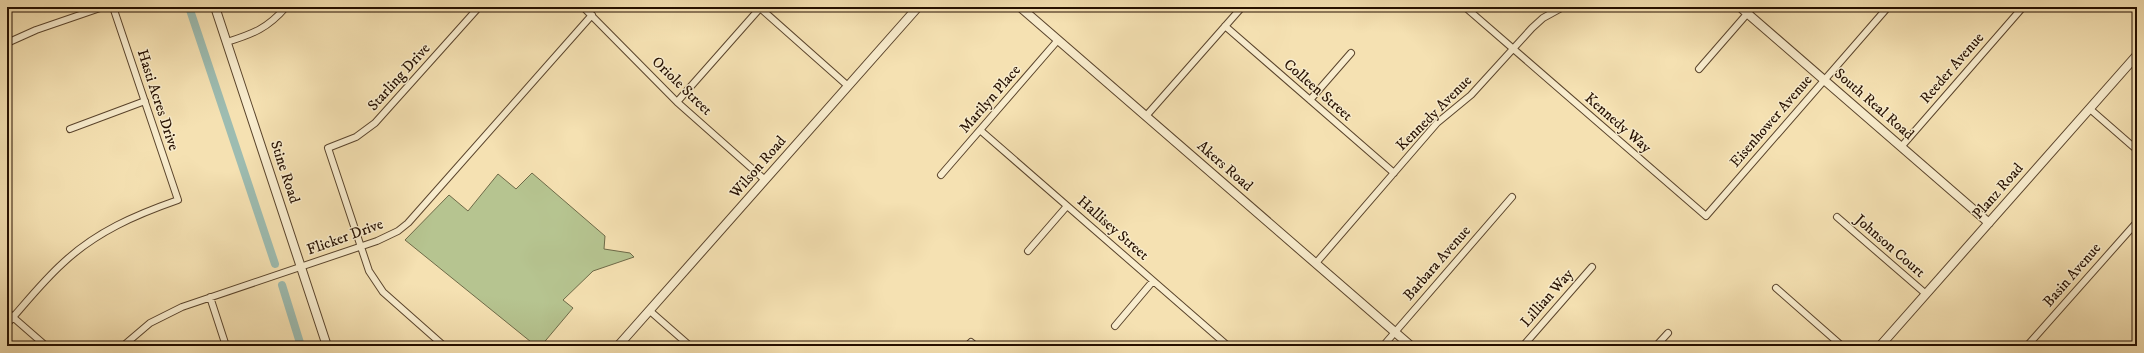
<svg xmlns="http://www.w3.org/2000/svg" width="2144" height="353" font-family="'IM FELL DW Pica',serif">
<rect width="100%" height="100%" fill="#f5e1b2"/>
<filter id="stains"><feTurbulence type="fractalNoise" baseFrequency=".005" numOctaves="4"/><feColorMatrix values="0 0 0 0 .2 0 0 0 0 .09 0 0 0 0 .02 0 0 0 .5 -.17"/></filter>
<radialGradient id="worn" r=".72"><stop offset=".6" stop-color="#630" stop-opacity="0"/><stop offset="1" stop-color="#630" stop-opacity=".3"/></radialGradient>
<!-- pitch -->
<path fill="#b6c490" stroke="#6e6a48" d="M532,173L605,236L604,249L630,253L634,257L593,271L563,300L573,308L541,346H536L405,240L449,195L468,211L498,174L516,189Z"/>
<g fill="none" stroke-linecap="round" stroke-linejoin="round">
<!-- canal -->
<path stroke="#9dbcb1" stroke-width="8" d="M189,7L275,264
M282,285L301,346"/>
<!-- minor casing -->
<g stroke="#5a442c" stroke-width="8">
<path id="minor" d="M583,7L677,102L765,180
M759,7L848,86
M1465,7L1706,216L1888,7
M1225,26L1394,173
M227,42C253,34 268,28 286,7
M7,43L36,30L103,7
M1699,69L1753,7
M1310,100L1351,53
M677,102L761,7
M2090,109L2137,150
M1146,116L1242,7
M70,129L145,101
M980,130L1228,346
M1901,147L2023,7
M941,175L1058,40
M1837,217L1926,294
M1028,251L1067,206
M1316,263L1437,123L1471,95L1532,28L1543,18L1563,7
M1776,288L1842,346
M210,297L226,346
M650,311L690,346
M7,312L46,346
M7,324C25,304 42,282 63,263C96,232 135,215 178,200L113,7
M1115,326L1153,281
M123,346L150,323L182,307L377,241L398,231L408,223L592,15
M444,346L383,292L369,271L328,148L356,137L375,123L479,7
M967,346L971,342L976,346
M1383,346L1512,197
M1523,346L1592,267
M1656,346L1668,333
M2027,346L2137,222"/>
</g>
<!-- tertiary casing -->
<g stroke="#5a442c" stroke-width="10">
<path id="tertiary" d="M215,7L327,346
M1020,7L1411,346
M1740,7L1989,223
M618,346L918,7
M1880,346L2137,55"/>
</g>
<!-- minor -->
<use href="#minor" stroke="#f8eccd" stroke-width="6"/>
<!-- tertiary -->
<use href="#tertiary" stroke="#f8eccd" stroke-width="8"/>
</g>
<g text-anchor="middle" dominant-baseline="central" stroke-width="3" stroke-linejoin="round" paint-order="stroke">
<!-- street labels -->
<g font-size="15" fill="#261000" stroke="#f8eccd">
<text transform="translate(1952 68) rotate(-49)">Reeder Avenue</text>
<text transform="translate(399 77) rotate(-48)">Starling Drive</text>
<text transform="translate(682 86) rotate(44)">Oriole Street</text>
<text transform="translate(1318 90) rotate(41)">Colleen Street</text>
<text transform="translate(990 99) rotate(-49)">Marilyn Place</text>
<text transform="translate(158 100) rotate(72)">Hasti Acres Drive</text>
<text transform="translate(1874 104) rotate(41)">South Real Road</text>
<text transform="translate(1434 113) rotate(-45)">Kennedy Avenue</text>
<text transform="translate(1771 121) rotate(-49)">Eisenhower Avenue</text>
<text transform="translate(1618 123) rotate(41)">Kennedy Way</text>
<text transform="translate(1225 166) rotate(41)">Akers Road</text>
<text transform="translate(758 167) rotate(-49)">Wilson Road</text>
<text transform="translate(285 172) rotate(72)">Stine Road</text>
<text transform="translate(1998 191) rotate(-49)">Planz Road</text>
<text transform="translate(1113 228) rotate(41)">Hallisey Street</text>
<text transform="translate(345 237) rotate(-20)">Flicker Drive</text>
<text transform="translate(1890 246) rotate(41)">Johnson Court</text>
<text transform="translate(1437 263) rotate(-49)">Barbara Avenue</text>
<text transform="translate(2072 275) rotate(-49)">Basin Avenue</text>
<text transform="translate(1547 298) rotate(-49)">Lillian Way</text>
</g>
</g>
<!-- margin -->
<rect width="2144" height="353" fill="none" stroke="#f5e1b2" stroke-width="24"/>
<rect x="8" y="8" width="2128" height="337" fill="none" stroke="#261000" stroke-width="2"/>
<rect x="12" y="12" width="2120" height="329" fill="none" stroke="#261000"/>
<rect width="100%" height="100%" filter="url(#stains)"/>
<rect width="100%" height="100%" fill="url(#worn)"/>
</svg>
